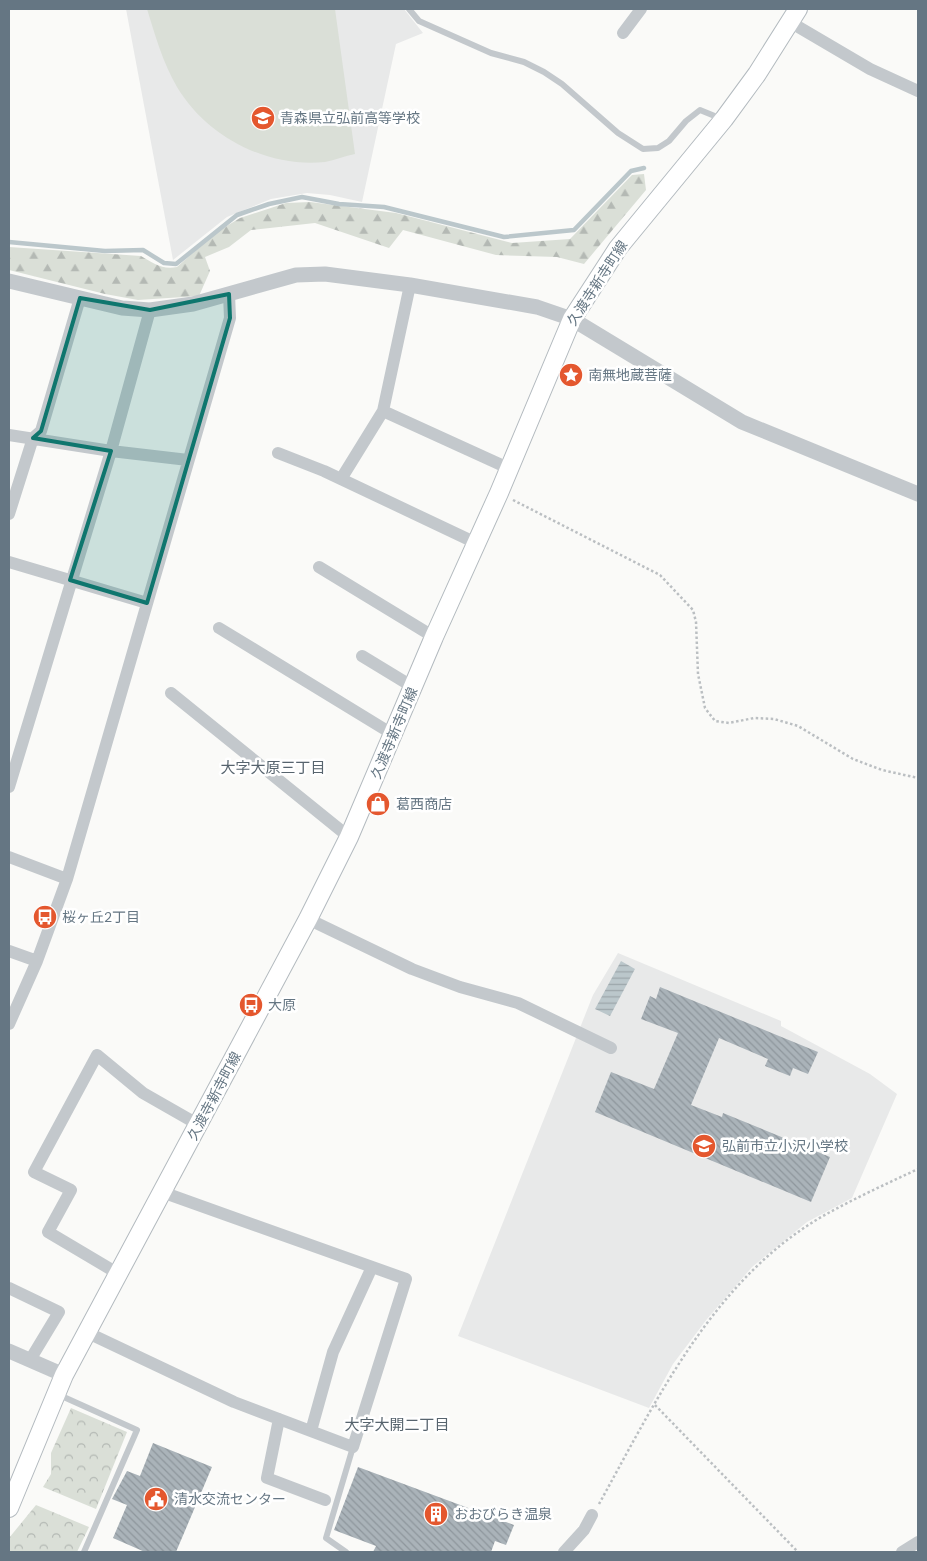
<svg xmlns="http://www.w3.org/2000/svg" width="927" height="1561" font-family="'DM Sans','Noto Sans JP',sans-serif">
<defs>
<pattern id="forest-firs" width="22" height="20" patternUnits="userSpaceOnUse" patternTransform="scale(1.25)"><rect width="22" height="20" fill="#dadfd7"/><path d="M5 1l3.5 6h-7zM16 11l3.5 6h-7z" fill="#b4b9b4"/></pattern>
<pattern id="park-crowns" width="20" height="18" patternUnits="userSpaceOnUse" patternTransform="scale(1.25)"><rect width="20" height="18" fill="#dadfd7"/><path d="M2 6a3 3 0 1 1 6 0M12 15a3 3 0 1 1 6 0" fill="none" stroke="#b4b9b4"/></pattern>
<pattern id="water-rules" width="6" height="5" patternUnits="userSpaceOnUse" patternTransform="scale(1.25)"><rect width="6" height="5" fill="#bbc7cb"/><path d="M0 2.5h6" fill="none" stroke="#9ca6aa"/></pattern>
<pattern id="building-back-hatch" width="6" height="6" patternUnits="userSpaceOnUse" patternTransform="scale(1.25)"><rect width="6" height="6" fill="#aab3b9"/><path d="M-1 5l2 2M0 0l6 6M5-1l2 2" fill="none" stroke="#8e969c"/></pattern>
</defs>
<rect width="100%" height="100%" fill="#fafaf8"/>
<!-- built -->
<path fill="#e8e9e9" d="M126,9H404L423,33L396,44L362,202L330,195L307,193L271,199L227,217L173,260Z
M618,953L781,1021V1026L870,1074L897,1094L852,1198L807,1222L752,1267L707,1319L673,1364L649,1408L458,1336L593,995Z"/>
<!-- forest -->
<path fill="url(#forest-firs)" d="M644,174L646,190L584,264L557,257L496,255L403,230L389,248L315,223L251,230L229,247L205,257L210,271L199,296L138,300L105,294L9,270V247L141,256C153,263 162,270 177,267L215,233L240,218L286,203L310,202L396,213L512,243L570,239L632,175Z"/>
<!-- park -->
<path fill="url(#park-crowns)" d="M71,1408L127,1432L96,1509L43,1487L51,1474V1453Z
M36,1505L89,1527L77,1552L9,1551V1538Z"/>
<!-- pitch -->
<path fill="#dadfd7" d="M147,9H335L355,154C345,156 335,160 325,162C267,168 207,137 177,87C163,63 155,35 147,9Z"/>
<!-- water -->
<path fill="url(#water-rules)" d="M621,961L635,969L610,1016L595,1009Z"/>
<g fill="none" stroke-linecap="round" stroke-linejoin="round">
<!-- stream -->
<path stroke="#bbc7cb" stroke-width="4.5" d="M9,242L105,251L143,250L164,263L176,264L237,215L269,204L302,197L339,204L384,207L504,237L574,230L631,171L644,168"/>
</g>
<!-- building -->
<path fill="url(#building-back-hatch)" d="M660,987L818,1052L808,1074L793,1068L790,1076L765,1066L768,1059L719,1038L691,1105L722,1117L723,1113L830,1157L811,1202L595,1112L611,1072L654,1089L678,1033L641,1019L650,996L656,999Z
M153,1443L212,1467L176,1552H145L113,1538L127,1505L112,1499L127,1471L140,1476Z
M358,1467L514,1525L506,1545L495,1541L491,1552H373L376,1546L334,1530Z"/>
<g fill="none" stroke-linecap="round" stroke-linejoin="round">
<!-- secondary casing -->
<g stroke="#b3babf" stroke-width="20">
<path id="secondary" d="M9,1508L64,1375L308,919L349,837L434,637L499,493L572,319L618,248L724,119L757,74L798,9"/>
</g>
<!-- path -->
<path stroke="#bbbfc2" stroke-width="2.5" stroke-dasharray="2.5 2.5" stroke-linecap="butt" d="M513,500L660,575L693,610L696,622L698,674L705,708L715,721L729,723L754,718L774,719L798,726L853,759L882,770L918,778
M655,1405L798,1552
M599,1504C657,1399 714,1279 823,1216C853,1199 886,1184 918,1169"/>
<!-- service -->
<path stroke="#c3c8cc" stroke-width="6" d="M409,9L419,21L491,53L524,62L544,72L562,84L618,133L643,149L658,148L669,141L686,121L700,110L722,119
M57,1394L137,1430L84,1552
M346,1552L326,1538L353,1447"/>
<!-- minor -->
<path stroke="#c3c8cc" stroke-width="12" d="M790,22L870,69L918,91
M623,33L641,9
M410,285L383,411L508,468
M9,435L111,451L188,460
M278,453L324,471L476,543
M341,479L383,411
M9,514L33,438L41,431L80,298
M9,562L147,603
M319,567L434,637
M219,628L394,735
M362,656L413,687
M171,693L349,837
M9,787L111,451L150,310
M9,857L67,879
M308,919L412,969L460,987L518,1003L611,1048
M9,951L37,961
M9,1024L37,961L67,879L230,318L229,294
M117,1273L48,1232L71,1190L34,1172L97,1055L143,1093L199,1125
M9,1288L59,1312L30,1360
M86,1332L234,1402L353,1447L406,1279L162,1192
M279,1419L267,1478L325,1500
M311,1431L333,1352L372,1267
M564,1552L584,1530L592,1515
M902,1552L918,1542"/>
<!-- tertiary -->
<path stroke="#c3c8cc" stroke-width="15" d="M9,281L122,308L150,310L193,304L296,275L325,274L410,285L537,307L572,319L742,422L918,494
M9,1351L64,1375"/>
<!-- secondary -->
<use href="#secondary" stroke="#fff" stroke-width="18"/>
</g>
<!-- marked area -->
<path fill="#0f766e" fill-opacity="0.2" stroke="#0f766e" stroke-width="4" stroke-linejoin="round" d="M229,294L230,318L147,603L70,580L111,451L33,438L41,431L80,298L150,310Z"/>
<!-- icons -->
<defs>
<g id="school-disc" transform="scale(1.25)"><circle r="9.5" fill="#e4572e" stroke="#fff"/><path d="M0-5L7-2L0 1L-7-2ZM-4 1L0 2.5L4 1V4Q0 6-4 4Z" fill="#fff"/></g>
<g id="sight-disc" transform="scale(1.25)"><circle r="9.5" fill="#e4572e" stroke="#fff"/><path d="M0-6L1.8-2.2L6-1.7L2.9 1.2L3.7 5.4L0 3.3L-3.7 5.4L-2.9 1.2L-6-1.7L-1.8-2.2Z" fill="#fff"/></g>
<g id="shop-disc" transform="scale(1.25)"><circle r="9.5" fill="#e4572e" stroke="#fff"/><path d="M-5-2.5h2.3a2.7 3.5 0 0 1 5.4 0H5L5.5 6h-11ZM-1.5-2.5h3a1.5 2.3 0 0 0-3 0Z" fill="#fff"/></g>
<g id="bus-disc" transform="scale(1.25)"><circle r="9.5" fill="#e4572e" stroke="#fff"/><path d="M-5-6H5V4H4V6H2V4H-2V6H-4V4H-5ZM-3.5-4V0h7V-4ZM-3.5 1.2v1.5H-2V1.2ZM2 1.2v1.5H3.5V1.2Z" fill="#fff"/></g>
<g id="civic-disc" transform="scale(1.25)"><circle r="9.5" fill="#e4572e" stroke="#fff"/><path d="M-.6-6.5H3V-4.5H.6V-3L4-1V1h2V6H-6V1h2V-1L-.6-3ZM-1.2 2.5V6h2.4V2.5Z" fill="#fff"/></g>
<g id="building-disc" transform="scale(1.25)"><circle r="9.5" fill="#e4572e" stroke="#fff"/><path d="M-4-6H4V6H1V3H-1V6H-4ZM-2.5-4.3h1.7v1.8h-1.7ZM.8-4.3h1.7v1.8H.8ZM-2.5-1h1.7V.8h-1.7ZM.8-1h1.7V.8H.8Z" fill="#fff"/></g>
</defs>
<g fill-rule="evenodd">
<use href="#school-disc" x="263" y="118"/>
<use href="#sight-disc" x="571" y="375"/>
<use href="#shop-disc" x="378" y="804"/>
<use href="#bus-disc" x="45" y="917"/>
<use href="#bus-disc" x="251" y="1005"/>
<use href="#school-disc" x="704" y="1146"/>
<use href="#civic-disc" x="156" y="1499"/>
<use href="#building-disc" x="436" y="1514"/>
</g>
<g text-anchor="middle" dominant-baseline="central" stroke-width="5" stroke-linejoin="round" paint-order="stroke">
<!-- poi labels -->
<g font-size="14" fill="#657683" stroke="#fff" text-anchor="start">
<text x="280" y="118">青森県立弘前高等学校</text>
<text x="588" y="375">南無地蔵菩薩</text>
<text x="396" y="804">葛西商店</text>
<text x="62" y="917">桜ヶ丘2丁目</text>
<text x="268" y="1005">大原</text>
<text x="722" y="1146">弘前市立小沢小学校</text>
<text x="174" y="1499">清水交流センター</text>
<text x="454" y="1514">おおびらき温泉</text>
</g>
<!-- street labels -->
<g font-size="14" fill="#657683" stroke="#fff">
<text transform="translate(597 283) rotate(-57)">久渡寺新寺町線</text>
<text transform="translate(394 733) rotate(-67)">久渡寺新寺町線</text>
<text transform="translate(214 1096) rotate(-62)">久渡寺新寺町線</text>
</g>
<!-- neighbourhood labels -->
<g font-size="15" fill="#57646e" stroke="#fff">
<text x="273" y="768">大字大原三丁目</text>
<text x="397" y="1425">大字大開二丁目</text>
</g>
</g>
<!-- border -->
<rect width="927" height="1561" fill="none" stroke="#657683" stroke-width="20"/>
</svg>
